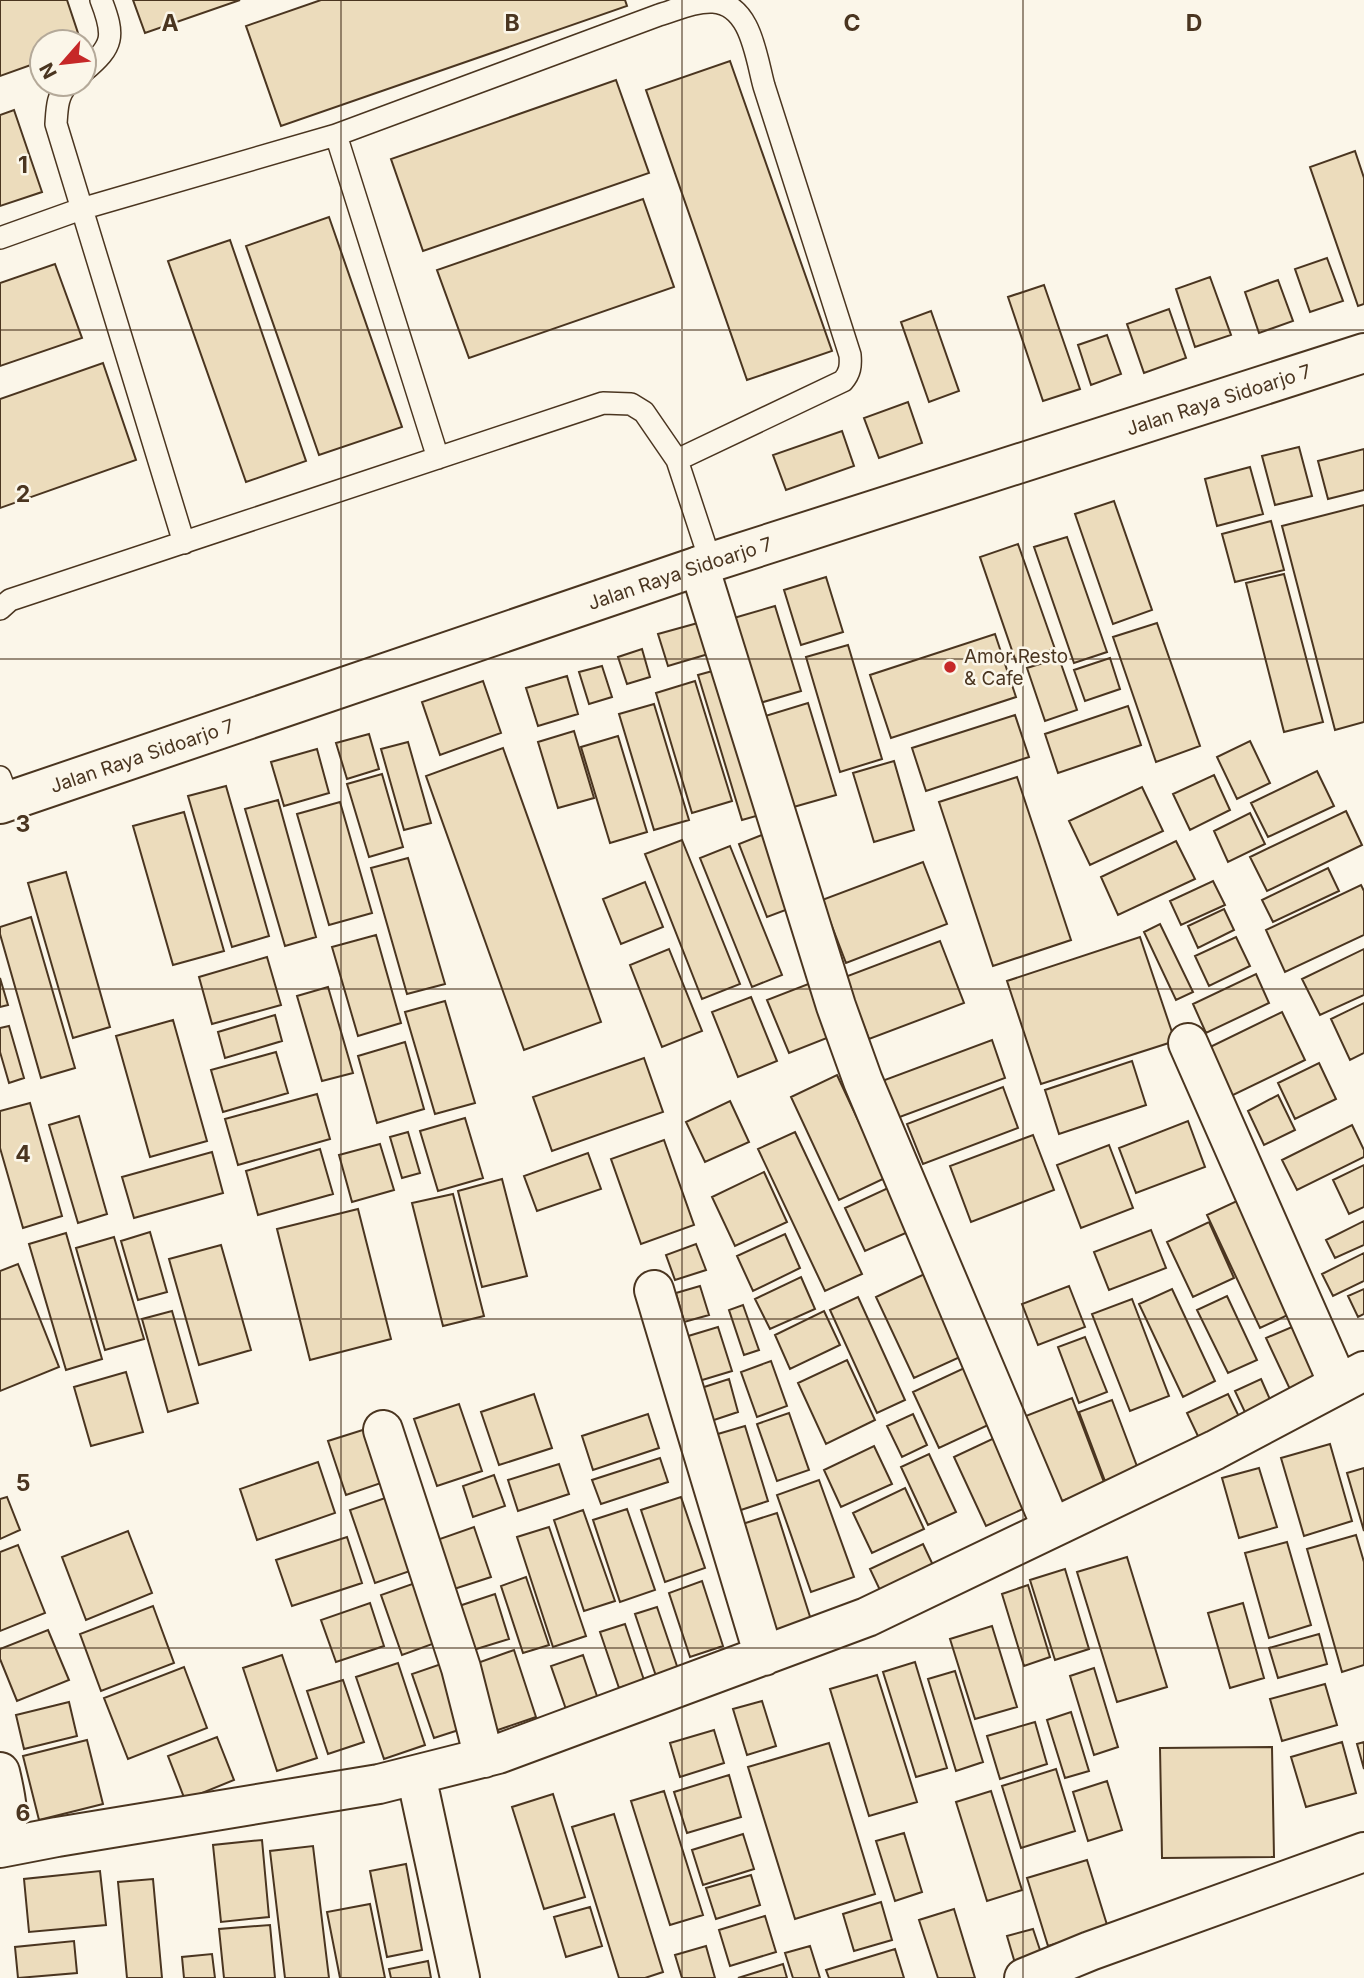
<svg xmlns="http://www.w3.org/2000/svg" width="1364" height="1978" font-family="Inter,sans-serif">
<rect width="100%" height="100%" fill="#fbf6e9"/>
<!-- building -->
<path fill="#ecdcbc" stroke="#4a3520" stroke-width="2" d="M0,0H67L81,42H42V61L0,76Z
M133,0H240L145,33Z
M321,0H625L627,6L281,126L246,26Z
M730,61L832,351L747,380L646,90Z
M616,80L649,173L423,251L391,159Z
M14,110L42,192L0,206V115Z
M1355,151L1364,178V304L1358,306L1310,167Z
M643,199L674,287L469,358L437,270Z
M329,217L402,427L319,455L246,246Z
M230,240L306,461L246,482L168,261Z
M1327,258L1343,301L1310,312L1295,269Z
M55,264L82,338L0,366V283Z
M1210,277L1231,335L1195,347L1176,289Z
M1278,280L1293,321L1259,333L1245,292Z
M1044,285L1080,389L1043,401L1008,297Z
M1169,309L1186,358L1144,373L1127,324Z
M931,311L959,391L929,402L901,322Z
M1107,335L1121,374L1091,385L1078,345Z
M103,363L136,460L0,508V399Z
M908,402L922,443L879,458L864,418Z
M842,431L854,466L786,490L773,455Z
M1299,447L1312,496L1275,505L1262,456Z
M1364,449V490L1328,499L1318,461Z
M1250,467L1263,514L1217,526L1205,479Z
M1114,501L1152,610L1113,624L1075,514Z
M1364,505V722L1335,730L1282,526Z
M1271,521L1284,570L1235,582L1222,534Z
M1067,537L1107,652L1074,663L1034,547Z
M1018,544L1055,649L1016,662L980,557Z
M1284,574L1323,722L1284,732L1246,583Z
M826,577L843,632L801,645L784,590Z
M775,606L801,691L753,705L727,620Z
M705,621L715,652L668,666L658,634Z
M1157,623L1200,746L1156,762L1113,637Z
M995,634L1016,697L891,738L870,675Z
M848,645L882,759L840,772L806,657Z
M642,649L650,677L627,684L618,657Z
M1059,658L1077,710L1045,721L1027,668Z
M1110,658L1120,689L1085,701L1074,670Z
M602,666L612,697L589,704L579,672Z
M727,667L770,812L742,820L698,675Z
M567,676L578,714L538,726L526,688Z
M483,681L501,733L440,755L422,702Z
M695,681L732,801L692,813L656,693Z
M808,703L836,795L790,808L762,717Z
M654,704L689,820L654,830L619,714Z
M1128,706L1141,745L1058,773L1045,734Z
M1015,715L1029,757L926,791L912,748Z
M574,731L594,798L558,808L538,742Z
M369,734L379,769L347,779L336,743Z
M618,736L647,832L610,843L581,747Z
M1250,741L1270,783L1237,799L1217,757Z
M408,742L431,823L404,830L381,749Z
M503,748L601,1022L524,1050L426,776Z
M317,749L329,793L284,806L271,762Z
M894,761L914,830L874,842L853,773Z
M1317,771L1334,806L1268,837L1251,803Z
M382,774L403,847L369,857L347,784Z
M1214,775L1230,810L1190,830L1173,794Z
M1017,777L1071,940L993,966L939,802Z
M226,786L269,936L232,947L188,796Z
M1142,787L1163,831L1090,865L1069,821Z
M278,800L316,937L285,946L245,809Z
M340,802L372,913L329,925L297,814Z
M1346,811L1362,845L1267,891L1250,857Z
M184,812L224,951L173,965L133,826Z
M1250,813L1265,844L1228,862L1214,831Z
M772,831L799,905L767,917L739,844Z
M682,840L740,984L702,999L645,854Z
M1176,841L1195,879L1118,915L1101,877Z
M730,846L782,975L752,987L700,858Z
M408,858L445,984L407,994L371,868Z
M923,862L947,924L846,963L822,900Z
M1328,868L1339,891L1273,922L1262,900Z
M66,872L110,1027L73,1038L28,883Z
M1213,881L1225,905L1181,925L1170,901Z
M645,882L663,927L621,944L603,899Z
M1361,885L1364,891V935L1285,972L1266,930Z
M1224,909L1234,930L1198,948L1188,926Z
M31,917L75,1068L41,1078L0,934V927Z
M1160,924L1193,992L1176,1000L1144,932Z
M376,935L401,1023L358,1036L332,947Z
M1140,937L1175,1041L1041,1084L1007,981Z
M1236,937L1250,966L1209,986L1195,956Z
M940,941L964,1003L869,1039L845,977Z
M669,949L702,1031L662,1047L630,965Z
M1364,949V995L1320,1015L1302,979Z
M267,957L281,1005L212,1024L199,977Z
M1256,974L1269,1003L1206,1033L1193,1004Z
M0,978L8,1005L0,1007Z
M816,981L837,1034L789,1053L767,1000Z
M328,987L353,1073L322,1081L297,996Z
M751,997L777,1061L738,1077L712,1012Z
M445,1001L475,1103L435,1114L405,1012Z
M1364,1003V1053L1350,1060L1331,1019Z
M1282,1012L1305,1060L1229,1097L1206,1049Z
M275,1015L282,1041L225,1058L218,1032Z
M173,1020L207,1141L150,1157L116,1036Z
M9,1026L24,1078L9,1083L0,1052V1028Z
M992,1040L1005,1078L897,1118L882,1081Z
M405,1042L424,1109L377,1123L358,1056Z
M276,1052L288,1093L223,1112L211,1070Z
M644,1058L663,1112L552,1151L533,1097Z
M1132,1061L1146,1105L1059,1134L1045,1090Z
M1319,1063L1336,1099L1295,1119L1278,1083Z
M837,1075L885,1178L839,1200L791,1097Z
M1003,1087L1018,1128L923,1164L907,1124Z
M317,1094L330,1139L238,1165L225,1119Z
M1278,1095L1295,1130L1264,1145L1248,1111Z
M730,1101L749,1142L705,1162L686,1122Z
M30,1103L62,1216L23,1228L0,1148V1111Z
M79,1116L107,1214L78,1223L49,1125Z
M465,1118L483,1178L438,1191L420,1131Z
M1188,1121L1205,1167L1136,1193L1119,1148Z
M1352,1125L1364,1150V1157L1297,1190L1282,1160Z
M408,1132L420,1173L402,1178L390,1137Z
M795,1132L862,1274L825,1291L758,1149Z
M1033,1135L1054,1190L971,1222L950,1166Z
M664,1140L694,1225L641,1244L611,1159Z
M380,1144L394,1190L352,1202L339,1155Z
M1109,1145L1133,1208L1081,1228L1057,1165Z
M320,1149L333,1194L258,1215L246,1171Z
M212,1152L223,1193L134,1218L122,1177Z
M588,1153L601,1189L537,1211L524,1176Z
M1364,1165V1207L1349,1214L1333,1180Z
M764,1172L787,1222L735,1246L712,1197Z
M502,1179L527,1276L482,1287L458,1191Z
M888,1188L908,1232L865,1251L845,1208Z
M453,1194L484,1316L443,1326L412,1203Z
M1239,1200L1292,1313L1260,1328L1207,1215Z
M358,1209L391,1339L310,1360L277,1229Z
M1364,1221V1245L1335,1258L1326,1240Z
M1209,1222L1234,1278L1193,1297L1167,1242Z
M1151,1230L1166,1268L1109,1290L1094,1252Z
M150,1232L167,1292L138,1300L121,1241Z
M66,1233L102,1359L66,1370L29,1244Z
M785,1234L800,1268L753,1291L737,1256Z
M114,1237L144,1339L105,1350L76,1248Z
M696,1244L706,1270L675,1280L666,1255Z
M221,1245L251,1350L199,1365L169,1259Z
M1364,1253V1281L1333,1296L1322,1274Z
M18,1264L59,1367L0,1391V1271Z
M933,1270L971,1352L914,1378L876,1297Z
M801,1277L815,1309L770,1329L755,1299Z
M700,1286L709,1315L684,1322L676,1293Z
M1069,1286L1085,1327L1038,1345L1022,1304Z
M1172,1289L1215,1381L1183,1397L1139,1304Z
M1364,1289V1314L1358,1317L1348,1296Z
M1227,1296L1257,1360L1228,1373L1197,1310Z
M858,1297L905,1400L877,1413L830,1310Z
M1132,1299L1169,1396L1130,1411L1092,1314Z
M743,1305L759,1350L744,1355L729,1310Z
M172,1311L198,1403L168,1412L142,1319Z
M824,1311L840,1345L790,1369L775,1335Z
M1299,1324L1328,1387L1296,1402L1266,1338Z
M718,1327L732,1371L699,1381L685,1337Z
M1085,1337L1107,1392L1079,1403L1058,1347Z
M847,1360L875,1420L826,1444L798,1383Z
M771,1361L787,1406L757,1417L741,1372Z
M975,1363L1001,1419L939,1448L913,1392Z
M126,1372L143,1432L91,1446L74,1387Z
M729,1379L738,1412L708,1422L698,1389Z
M1261,1379L1276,1413L1251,1425L1235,1391Z
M534,1394L552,1448L499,1465L481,1412Z
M1228,1394L1246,1431L1205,1451L1187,1413Z
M1072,1398L1105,1485L1051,1505L1018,1419Z
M1112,1400L1138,1469L1105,1481L1079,1412Z
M459,1404L482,1471L437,1486L414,1419Z
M789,1413L809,1470L777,1481L757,1424Z
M648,1414L659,1448L593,1470L582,1436Z
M913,1414L927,1445L902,1457L887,1426Z
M745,1426L768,1501L735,1512L711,1436Z
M369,1428L387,1481L346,1495L328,1441Z
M1005,1433L1038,1502L986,1526L954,1457Z
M1330,1444L1352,1521L1304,1536L1281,1458Z
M874,1446L892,1484L841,1507L824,1470Z
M929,1454L956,1512L928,1525L901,1467Z
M660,1458L668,1482L601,1504L592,1480Z
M318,1462L335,1513L257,1540L240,1489Z
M559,1464L569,1494L518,1511L508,1480Z
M1259,1468L1277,1527L1239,1538L1222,1478Z
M1364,1468V1531L1347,1473Z
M494,1475L505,1506L473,1517L463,1486Z
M819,1480L854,1577L811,1592L777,1495Z
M905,1488L924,1529L872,1553L853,1513Z
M391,1496L416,1569L375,1583L350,1510Z
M7,1497L20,1530L0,1539V1499Z
M681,1497L705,1568L665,1582L641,1510Z
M627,1509L655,1590L620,1602L593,1520Z
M583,1510L615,1601L584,1611L554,1520Z
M777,1513L813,1626L768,1639L733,1527Z
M474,1527L491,1577L451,1590L434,1541Z
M549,1527L586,1636L553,1647L517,1537Z
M128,1531L152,1593L86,1620L62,1557Z
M1356,1535L1364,1562V1665L1342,1672L1307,1549Z
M347,1537L362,1583L292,1606L276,1560Z
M1287,1542L1311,1625L1269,1638L1245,1553Z
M923,1544L940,1580L887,1605L870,1569Z
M18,1545L45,1613L0,1631V1552Z
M1127,1557L1167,1687L1117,1702L1077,1572Z
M1065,1569L1089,1649L1055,1660L1030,1580Z
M526,1577L549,1645L523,1653L501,1586Z
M702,1581L723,1646L690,1657L669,1593Z
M418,1582L438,1642L402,1655L381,1595Z
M1028,1585L1050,1657L1024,1666L1002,1594Z
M495,1594L509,1639L470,1651L456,1607Z
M370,1603L384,1646L336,1662L321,1620Z
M1243,1603L1264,1678L1230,1688L1208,1613Z
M153,1606L174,1663L101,1691L80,1634Z
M657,1607L678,1669L656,1676L635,1614Z
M625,1624L644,1680L619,1688L600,1632Z
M992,1626L1017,1707L975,1719L950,1639Z
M48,1630L69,1680L17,1701L0,1659V1649Z
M1319,1634L1327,1664L1278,1678L1269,1648Z
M514,1650L536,1717L492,1732L469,1666Z
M282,1655L317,1758L277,1771L243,1668Z
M583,1655L600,1705L568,1715L551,1666Z
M447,1662L468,1727L434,1738L412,1674Z
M915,1662L947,1768L916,1777L883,1672Z
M398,1663L425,1745L384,1759L356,1677Z
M184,1667L207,1728L128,1759L104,1698Z
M1094,1668L1118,1747L1094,1755L1070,1676Z
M955,1671L983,1762L956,1771L928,1679Z
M877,1675L917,1802L869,1816L830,1689Z
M343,1680L364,1742L328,1754L307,1691Z
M1325,1684L1337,1725L1282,1741L1270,1699Z
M762,1701L776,1746L747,1755L733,1709Z
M69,1702L77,1736L24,1749L16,1715Z
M1071,1712L1089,1771L1065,1778L1047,1720Z
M1035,1722L1047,1764L1000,1779L987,1736Z
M714,1730L724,1763L680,1777L670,1743Z
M217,1737L234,1780L185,1800L168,1756Z
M87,1740L103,1804L39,1820L23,1756Z
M1342,1742L1356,1793L1306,1807L1291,1757Z
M1364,1742V1769L1357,1744Z
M829,1743L875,1894L795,1919L748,1767Z
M1272,1747L1274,1857L1162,1858L1160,1748Z
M1056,1769L1075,1831L1021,1848L1002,1786Z
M729,1775L741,1817L687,1833L674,1792Z
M1107,1781L1122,1830L1088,1841L1073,1792Z
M664,1791L703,1915L670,1925L631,1801Z
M991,1791L1022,1890L987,1901L956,1802Z
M553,1794L585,1897L544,1909L512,1807Z
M614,1814L663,1972L645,1978H619L572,1827Z
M904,1833L922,1892L895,1901L876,1841Z
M743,1834L754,1869L703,1885L692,1850Z
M262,1840L269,1917L221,1922L213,1845Z
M313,1846L329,1978H285L270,1851Z
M1087,1860L1108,1928L1048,1946L1027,1878Z
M406,1864L422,1950L387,1957L370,1871Z
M100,1871L106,1925L29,1932L24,1879Z
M751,1875L760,1905L716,1919L706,1888Z
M153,1879L162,1978H127L118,1882Z
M881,1902L892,1940L854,1951L843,1914Z
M370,1904L385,1978H340L327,1912Z
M590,1907L602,1946L566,1957L554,1917Z
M954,1909L975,1978H938L919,1920Z
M765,1916L776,1952L730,1966L719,1930Z
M270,1925L275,1978H224L219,1929Z
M1033,1929L1044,1962L1017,1970L1007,1936Z
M74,1941L77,1973L18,1978L15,1947Z
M706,1946L715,1978H682L675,1955Z
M810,1946L820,1978H793L785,1953Z
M895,1949L904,1978H829L826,1970Z
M212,1954L215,1978H184L182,1957Z
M428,1961L431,1978H391L389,1969Z
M783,1964L787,1978H738Z"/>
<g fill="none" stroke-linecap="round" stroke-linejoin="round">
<!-- service casing -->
<g stroke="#4a3520" stroke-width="24">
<path id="service" d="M84,71C114,46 115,36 101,0
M68,84C57,95 57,109 56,124L184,543
M336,135L438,458
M0,238L81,209L336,135L659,15C676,10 695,1 713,2C751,4 756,57 764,86L850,355C851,366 850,373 843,381L677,460
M0,609L10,600L603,403L631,404L644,412L677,460L711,563
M0,777L9,801"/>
</g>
<!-- minor casing -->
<g stroke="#4a3520" stroke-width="42">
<path id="minor" d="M699,566L836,1006L863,1081L1052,1528
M1188,1043L1338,1383
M654,1290L764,1656
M383,1430L461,1668L484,1758
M0,1772C6,1797 11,1820 3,1846
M416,1775L460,1978
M0,1848L57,1837L379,1784L498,1754L867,1617L1215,1450L1364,1371
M1024,1978L1090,1951L1364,1852"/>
</g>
<!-- secondary casing -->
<g stroke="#4a3520" stroke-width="42">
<g id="secondary">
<path id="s1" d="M0,804L699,566L1364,353"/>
</g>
</g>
<!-- service -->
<use href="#service" stroke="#fbf6e9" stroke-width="21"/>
<!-- minor -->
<use href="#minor" stroke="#fbf6e9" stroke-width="38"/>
<!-- secondary -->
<use href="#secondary" stroke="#fbf6e9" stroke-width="38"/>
</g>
<!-- grid -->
<path fill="none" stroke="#4a3520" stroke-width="2" stroke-opacity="0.55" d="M341,0V1978M682,0V1978M1023,0V1978M0,330H1364M0,659H1364M0,989H1364M0,1319H1364M0,1648H1364"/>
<!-- markers -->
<circle fill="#c62828" stroke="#fbf6e9" stroke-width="2.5" cx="950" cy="667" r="7"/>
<g text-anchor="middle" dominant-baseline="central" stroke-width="5" stroke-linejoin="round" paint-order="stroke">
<!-- street labels -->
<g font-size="19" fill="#4a3520" stroke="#fbf6e9">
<text stroke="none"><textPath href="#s1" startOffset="1284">Jalan Raya Sidoarjo 7</textPath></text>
<text stroke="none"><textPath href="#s1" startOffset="718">Jalan Raya Sidoarjo 7</textPath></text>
<text stroke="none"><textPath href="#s1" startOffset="150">Jalan Raya Sidoarjo 7</textPath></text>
</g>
<!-- poi labels -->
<g font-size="19" fill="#4a3520" stroke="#fbf6e9" text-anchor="start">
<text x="964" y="656">Amor Resto<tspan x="964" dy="22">&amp; Cafe</tspan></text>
</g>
</g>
<g font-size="23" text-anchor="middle" font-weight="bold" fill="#4a3520" stroke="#fbf6e9" stroke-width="5" stroke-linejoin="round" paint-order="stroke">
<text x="170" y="31">A</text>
<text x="512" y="31">B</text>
<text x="852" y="31">C</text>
<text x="1194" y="31">D</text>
<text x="23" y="173">1</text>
<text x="23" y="502">2</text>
<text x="23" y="832">3</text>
<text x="23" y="1162">4</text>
<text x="23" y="1491">5</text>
<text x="23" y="1821">6</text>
</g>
<!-- north arrow -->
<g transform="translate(63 63) rotate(242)"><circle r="33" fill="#fbf6e9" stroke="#b4a999" stroke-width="2"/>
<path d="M0-5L12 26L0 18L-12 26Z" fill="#c62828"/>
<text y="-10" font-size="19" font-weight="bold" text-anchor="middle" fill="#4a3520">N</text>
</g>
</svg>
